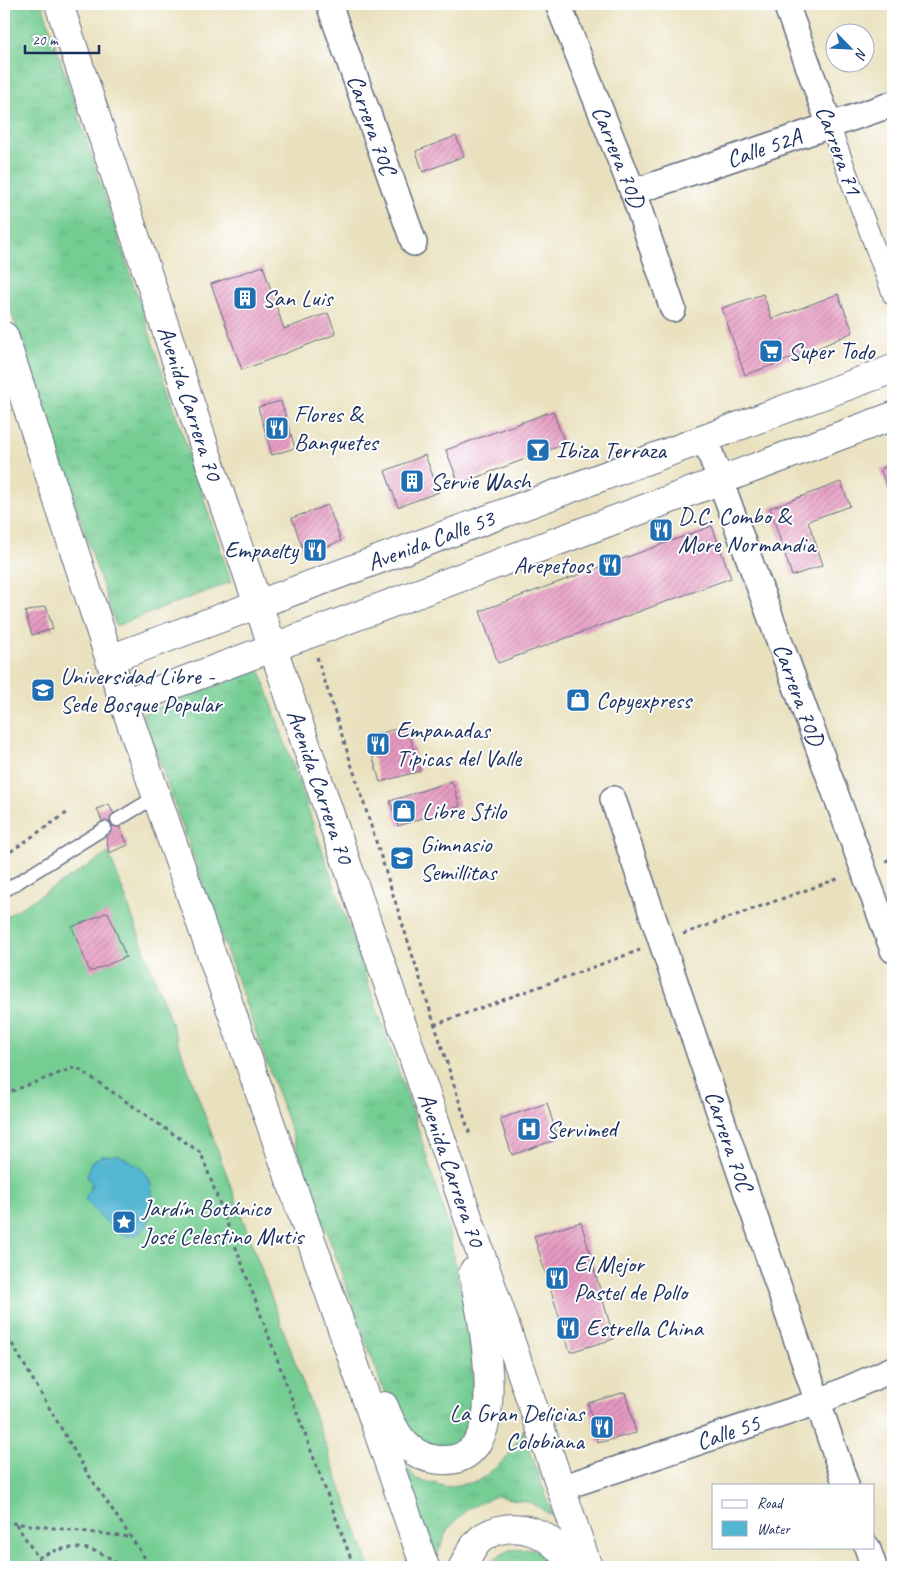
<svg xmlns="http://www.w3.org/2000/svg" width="897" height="1571" font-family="Caveat,sans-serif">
<defs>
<pattern id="grass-tufts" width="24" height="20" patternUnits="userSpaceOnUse" patternTransform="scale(1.25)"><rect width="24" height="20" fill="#74cd93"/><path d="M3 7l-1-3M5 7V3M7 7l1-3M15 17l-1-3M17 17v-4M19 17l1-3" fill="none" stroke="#64b081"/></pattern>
<pattern id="building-hatch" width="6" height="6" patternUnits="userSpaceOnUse" patternTransform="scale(1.25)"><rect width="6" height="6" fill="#e79ac1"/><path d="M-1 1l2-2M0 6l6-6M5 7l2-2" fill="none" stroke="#ba7ea0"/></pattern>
</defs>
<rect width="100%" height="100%" fill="#fff"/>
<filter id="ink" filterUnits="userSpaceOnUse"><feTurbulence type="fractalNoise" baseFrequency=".02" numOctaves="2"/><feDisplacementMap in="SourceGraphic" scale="10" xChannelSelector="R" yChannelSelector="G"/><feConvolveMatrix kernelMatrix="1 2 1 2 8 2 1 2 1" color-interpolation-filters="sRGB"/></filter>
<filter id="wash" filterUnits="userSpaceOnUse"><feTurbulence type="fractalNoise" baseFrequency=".0096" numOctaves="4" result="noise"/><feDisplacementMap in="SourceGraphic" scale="20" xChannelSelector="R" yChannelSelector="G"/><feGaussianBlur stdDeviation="1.12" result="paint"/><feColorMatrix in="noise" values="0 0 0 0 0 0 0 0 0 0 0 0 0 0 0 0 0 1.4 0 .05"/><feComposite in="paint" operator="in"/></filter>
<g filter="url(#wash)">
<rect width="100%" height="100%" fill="#e9e1be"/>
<!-- grass -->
<path fill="url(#grass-tufts)" stroke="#487e78" d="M4,4H42L231,582L116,626L4,290Z
M260,670L414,1116L446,1219L470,1335L474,1414L466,1438L444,1449L412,1440L383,1389L142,713Z
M523,1430L553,1516L529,1502L496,1496L467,1509L447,1530L436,1558L391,1448L416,1479L448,1487L479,1481L507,1458Z
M534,1549L555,1561L557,1567H482L509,1550Z"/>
<!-- garden -->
<path fill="#74cd93" stroke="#487e78" d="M109,853L370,1567H4V918Z"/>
<!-- water -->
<path fill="#53b6d2" stroke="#377298" d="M118,1155C128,1160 141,1166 147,1175C157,1191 155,1236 129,1236C117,1236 93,1209 85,1199L92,1184L87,1175L91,1162L102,1156Z"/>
<g id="blocks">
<!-- building -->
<path fill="url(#building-hatch)" d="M456,136L464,156L423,172L416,151Z
M263,266L284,329L328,313L336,334L242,370L211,284Z
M763,294L772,319L838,294L853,332L814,350L745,375L722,308Z
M281,401L295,448L272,455L258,407Z
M553,411L565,444L459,484L446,450Z
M425,455L439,492L398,507L385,471Z
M893,464V502L880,469Z
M841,482L850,506L808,521L823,565L792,576L770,508Z
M328,505L341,541L305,555L292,518Z
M712,526L731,578L498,663L480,611Z
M46,606L53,629L32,635L25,612Z
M407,726L420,771L380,782L367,737Z
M452,781L460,806L398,826L390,801Z
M109,804L128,845L109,853L105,828L97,809Z
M108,912L126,957L90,972L72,927Z
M547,1103L558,1139L512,1155L500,1119Z
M581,1222L614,1339L570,1352L534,1236Z
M625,1392L636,1433L598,1443L588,1403Z"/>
</g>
</g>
<g filter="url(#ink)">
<use href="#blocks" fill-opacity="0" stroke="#636d80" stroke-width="1"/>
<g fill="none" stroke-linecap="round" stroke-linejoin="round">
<!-- service casing -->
<g stroke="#636d80" stroke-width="15">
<path id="service" d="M117,820L157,796
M4,891L105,828"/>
</g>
<!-- pedestrian casing -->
<g stroke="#636d80" stroke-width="21">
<path id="pedestrian" d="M830,126L893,296"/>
</g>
<!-- minor casing -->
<g stroke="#636d80" stroke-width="28">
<g id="minor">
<path id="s1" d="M329,4L414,243"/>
<path id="s2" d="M558,4L633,192L673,309"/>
<path d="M786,4L830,126"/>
<path id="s3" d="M633,192L893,104"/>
<path id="s4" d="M705,439L893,950"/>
<path id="s5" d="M613,799L846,1485"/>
<path id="s6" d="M561,1488L818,1402L893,1369"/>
<path d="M867,1547L874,1567"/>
</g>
</g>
<!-- secondary casing -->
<g stroke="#636d80" stroke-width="30">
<g id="secondary">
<path id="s7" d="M59,4L216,482L588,1567"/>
<path d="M4,336L124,703L425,1567"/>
<path id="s8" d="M110,659L893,369"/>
<path d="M124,703L893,416"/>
<path d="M384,1406C393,1429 405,1454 433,1459C520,1475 481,1317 473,1272"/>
<path d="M463,1567C468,1557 474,1542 485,1536C518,1517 556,1535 571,1567"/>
</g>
</g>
<!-- path -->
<path stroke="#636d80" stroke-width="3" stroke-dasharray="4 4" stroke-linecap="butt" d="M317,657L470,1135
M4,856L68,812
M886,861L893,858
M683,934L840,878
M434,1025L640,950
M4,1094L76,1067L201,1153L354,1567
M4,1330L86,1471L151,1567
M4,1522L130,1537
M16,1524L44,1567
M25,1567C54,1543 93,1540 121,1567
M138,1567L147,1561"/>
<!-- service -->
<use href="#service" stroke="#fff" stroke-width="12"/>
<!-- pedestrian -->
<use href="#pedestrian" stroke="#fff" stroke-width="19"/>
<!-- minor -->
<use href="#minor" stroke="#fff" stroke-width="25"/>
<!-- secondary -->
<use href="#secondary" stroke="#fff" stroke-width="28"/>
</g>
</g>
<!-- icons -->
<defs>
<g id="building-square" transform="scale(1.25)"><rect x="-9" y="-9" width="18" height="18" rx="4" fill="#1f6fb2" stroke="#fff"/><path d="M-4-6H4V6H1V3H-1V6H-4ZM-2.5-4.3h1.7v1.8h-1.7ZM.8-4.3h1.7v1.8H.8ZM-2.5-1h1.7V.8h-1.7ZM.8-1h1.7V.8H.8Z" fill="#fff"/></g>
<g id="supermarket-square" transform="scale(1.25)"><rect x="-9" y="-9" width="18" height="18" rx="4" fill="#1f6fb2" stroke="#fff"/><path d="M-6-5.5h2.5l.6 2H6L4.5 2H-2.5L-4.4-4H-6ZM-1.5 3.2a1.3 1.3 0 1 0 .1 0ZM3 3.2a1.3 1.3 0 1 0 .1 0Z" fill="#fff"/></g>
<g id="restaurant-square" transform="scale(1.25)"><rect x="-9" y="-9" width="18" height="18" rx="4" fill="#1f6fb2" stroke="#fff"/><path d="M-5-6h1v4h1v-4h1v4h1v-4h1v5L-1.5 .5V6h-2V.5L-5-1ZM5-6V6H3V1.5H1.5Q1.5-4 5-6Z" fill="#fff"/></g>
<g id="bar-square" transform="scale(1.25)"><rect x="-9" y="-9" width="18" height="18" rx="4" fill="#1f6fb2" stroke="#fff"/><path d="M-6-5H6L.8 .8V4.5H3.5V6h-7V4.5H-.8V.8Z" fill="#fff"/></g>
<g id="university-square" transform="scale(1.25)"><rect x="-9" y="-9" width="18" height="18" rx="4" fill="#1f6fb2" stroke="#fff"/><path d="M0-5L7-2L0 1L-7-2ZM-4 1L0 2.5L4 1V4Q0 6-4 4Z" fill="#fff"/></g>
<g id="shop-square" transform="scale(1.25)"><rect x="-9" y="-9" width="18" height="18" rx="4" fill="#1f6fb2" stroke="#fff"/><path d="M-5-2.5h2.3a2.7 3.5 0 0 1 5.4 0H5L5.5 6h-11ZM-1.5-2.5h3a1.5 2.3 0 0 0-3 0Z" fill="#fff"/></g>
<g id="school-square" transform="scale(1.25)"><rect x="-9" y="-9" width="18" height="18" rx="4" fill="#1f6fb2" stroke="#fff"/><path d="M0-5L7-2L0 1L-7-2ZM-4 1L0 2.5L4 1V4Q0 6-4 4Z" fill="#fff"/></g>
<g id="hospital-square" transform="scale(1.25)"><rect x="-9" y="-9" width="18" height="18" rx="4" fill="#1f6fb2" stroke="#fff"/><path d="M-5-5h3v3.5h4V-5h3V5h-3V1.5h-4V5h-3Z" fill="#fff"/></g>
<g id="sight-square" transform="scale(1.25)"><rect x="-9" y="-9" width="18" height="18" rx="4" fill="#1f6fb2" stroke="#fff"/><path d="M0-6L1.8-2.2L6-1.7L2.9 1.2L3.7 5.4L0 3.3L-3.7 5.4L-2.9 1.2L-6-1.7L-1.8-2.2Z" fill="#fff"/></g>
</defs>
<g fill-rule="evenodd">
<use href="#building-square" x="245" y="298"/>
<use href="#supermarket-square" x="771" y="351"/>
<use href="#restaurant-square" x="277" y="428"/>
<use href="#bar-square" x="538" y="450"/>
<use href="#building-square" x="412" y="481"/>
<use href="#restaurant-square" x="661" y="530"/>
<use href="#restaurant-square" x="315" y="550"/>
<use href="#restaurant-square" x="610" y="565"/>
<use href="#university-square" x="43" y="690"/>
<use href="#shop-square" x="578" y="700"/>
<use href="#restaurant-square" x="378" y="744"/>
<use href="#shop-square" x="404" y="811"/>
<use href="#school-square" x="402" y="858"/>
<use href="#hospital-square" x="529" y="1129"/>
<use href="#sight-square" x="124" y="1222"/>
<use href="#restaurant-square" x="557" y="1278"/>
<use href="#restaurant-square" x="568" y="1328"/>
<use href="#restaurant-square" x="602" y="1427"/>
</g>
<g text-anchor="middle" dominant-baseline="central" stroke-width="4" stroke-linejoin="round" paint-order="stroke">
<!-- street labels -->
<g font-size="24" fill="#1b2f5e" stroke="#fff">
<text stroke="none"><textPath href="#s1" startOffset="128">Carrera 70C</textPath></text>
<text stroke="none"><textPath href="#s3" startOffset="138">Calle 52A</textPath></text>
<text transform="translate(839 150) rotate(70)">Carrera 71</text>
<text stroke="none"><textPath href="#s2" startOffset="164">Carrera 70D</textPath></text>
<text stroke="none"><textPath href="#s7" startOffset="420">Avenida Carrera 70</textPath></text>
<text stroke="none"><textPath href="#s8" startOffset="342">Avenida Calle 53</textPath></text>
<text stroke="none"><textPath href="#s4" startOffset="272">Carrera 70D</textPath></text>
<text stroke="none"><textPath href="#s7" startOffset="825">Avenida Carrera 70</textPath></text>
<text stroke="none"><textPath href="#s5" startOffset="361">Carrera 70C</textPath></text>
<text stroke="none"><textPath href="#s7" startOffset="1230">Avenida Carrera 70</textPath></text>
<text stroke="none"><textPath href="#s6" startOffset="176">Calle 55</textPath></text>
</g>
<!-- poi labels -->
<g font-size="24" fill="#1b2f5e" stroke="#fff" text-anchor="start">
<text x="262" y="298">San Luis</text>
<text x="788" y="351">Super Todo</text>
<text x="294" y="414">Flores &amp;<tspan x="294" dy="28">Banquetes</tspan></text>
<text x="556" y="450">Ibiza Terraza</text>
<text x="430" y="481">Servie Wash</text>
<text x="678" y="516">D.C. Combo &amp;<tspan x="678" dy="28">More Normandia</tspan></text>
<text x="298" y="550" text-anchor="end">Empaelty</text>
<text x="592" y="565" text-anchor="end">Arepetoos</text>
<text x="60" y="676">Universidad Libre -<tspan x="60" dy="28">Sede Bosque Popular</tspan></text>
<text x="596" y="700">Copyexpress</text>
<text x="396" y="730">Empanadas<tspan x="396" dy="28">Típicas del Valle</tspan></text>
<text x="422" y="811">Libre Stilo</text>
<text x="420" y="844">Gimnasio<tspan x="420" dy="28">Semillitas</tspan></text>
<text x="546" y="1129">Servimed</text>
<text x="142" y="1208">Jardín Botánico<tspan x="142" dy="28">José Celestino Mutis</tspan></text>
<text x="574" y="1264">El Mejor<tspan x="574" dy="28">Pastel de Pollo</tspan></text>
<text x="586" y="1328">Estrella China</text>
<text x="584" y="1413" text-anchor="end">La Gran Delicias<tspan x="584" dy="28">Colobiana</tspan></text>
</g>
</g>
<!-- margin -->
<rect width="897" height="1571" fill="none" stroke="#fff" stroke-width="20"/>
<!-- legend -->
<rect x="712" y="1484" width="162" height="65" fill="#ffffff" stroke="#a4acbf"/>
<rect x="722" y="1500" width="25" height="8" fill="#ffffff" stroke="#a4acbf"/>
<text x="757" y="1508" font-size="15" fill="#1b2f5e">Road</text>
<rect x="722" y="1521" width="25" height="15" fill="#53b6d2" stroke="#a4acbf"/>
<text x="757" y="1534" font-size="15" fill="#1b2f5e">Water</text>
<!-- north arrow -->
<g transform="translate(850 48) rotate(114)"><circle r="24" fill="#ffffff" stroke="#a4acbf"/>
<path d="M0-4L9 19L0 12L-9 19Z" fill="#1f6fb2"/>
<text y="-8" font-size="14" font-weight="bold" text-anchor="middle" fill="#1b2f5e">N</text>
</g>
<!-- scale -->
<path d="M25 45v8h74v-8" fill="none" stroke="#1b2f5e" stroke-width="2.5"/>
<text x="32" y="45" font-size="15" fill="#1b2f5e" stroke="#ffffff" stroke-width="4" paint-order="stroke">20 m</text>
</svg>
